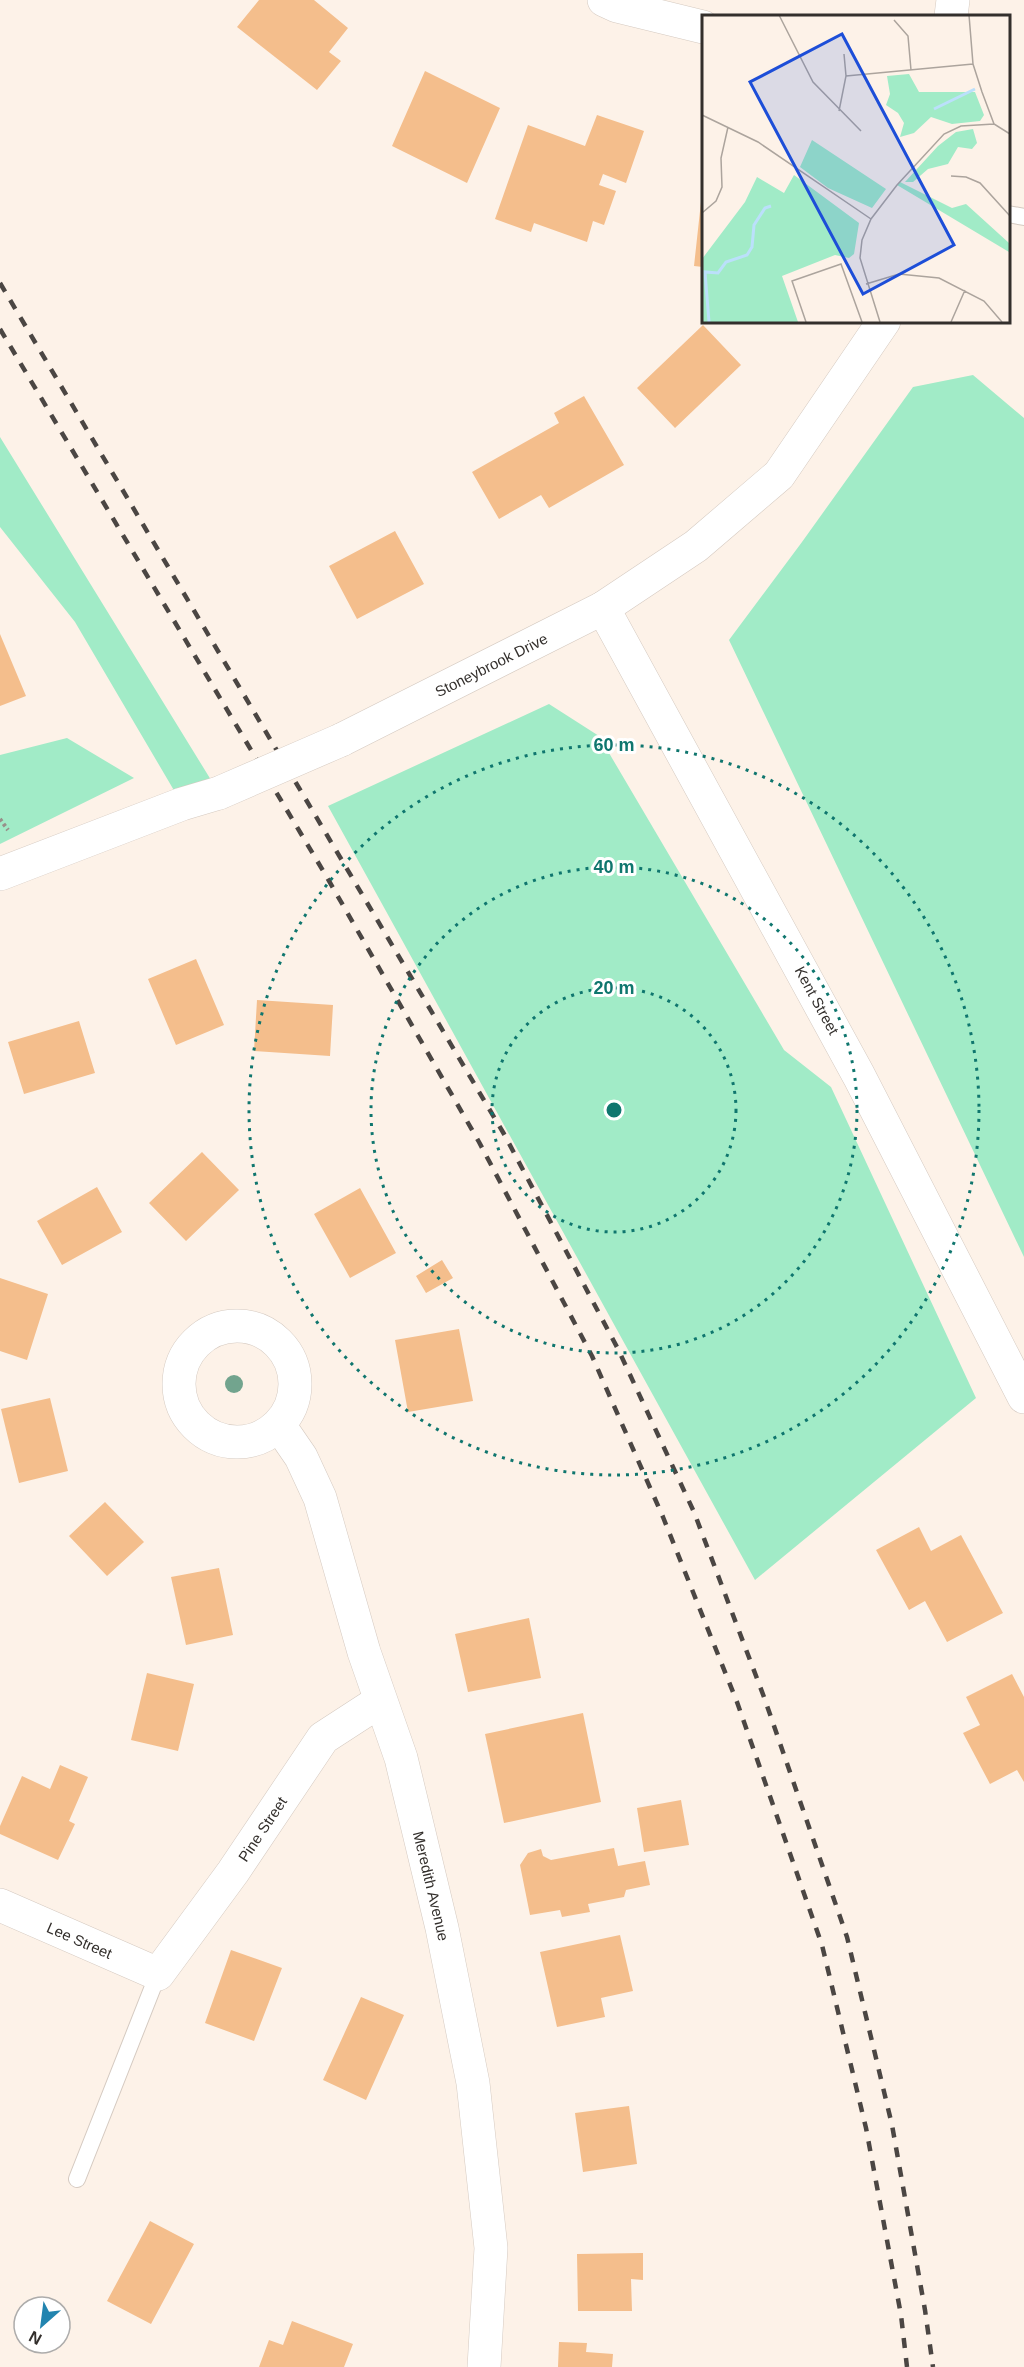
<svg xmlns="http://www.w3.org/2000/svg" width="1024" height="2367" font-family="Helvetica,sans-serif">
<rect width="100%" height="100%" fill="#fdf2e8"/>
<!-- green -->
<path fill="#a1ebc7" d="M973,375L1024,418V1257L729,640L802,542L913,387Z
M0,437L219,793L182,804L75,622L0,527Z
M549,704L599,736L784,1050L831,1087L976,1398L755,1580L328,806Z
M67,738L134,778L0,844V755Z"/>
<!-- building -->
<path fill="#f4be8c" d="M259,0H314L348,28L329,52L341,61L317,90L237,27Z
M425,71L500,108L467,183L392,146Z
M597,115L644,131L626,183L603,174L599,185L616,191L604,225L593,221L587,242L534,223L531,232L495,219L528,125L585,146Z
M701,202H703V267L694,266Z
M703,325L741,365L675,428L637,388Z
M584,396L624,465L549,508L541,495L499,519L472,472L559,423L554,413Z
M395,531L424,584L357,619L329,566Z
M0,634L26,696L0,706Z
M196,959L224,1025L176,1045L148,979Z
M257,1000L333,1005L330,1056L254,1051Z
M79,1021L95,1073L24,1094L8,1042Z
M202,1152L239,1190L186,1241L149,1203Z
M97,1187L122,1232L62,1265L37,1221Z
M360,1188L396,1253L350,1278L314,1214Z
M442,1260L453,1278L426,1293L416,1276Z
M0,1278L48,1294L27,1360L0,1351Z
M459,1329L473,1401L408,1412L395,1340Z
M50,1398L68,1471L19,1483L1,1409Z
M105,1502L144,1542L107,1576L69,1536Z
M919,1527L931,1551L961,1535L1003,1613L947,1642L925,1601L909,1610L876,1550Z
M219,1568L233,1635L186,1645L171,1577Z
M529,1618L541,1678L468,1692L455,1634Z
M147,1673L194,1684L178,1751L131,1740Z
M1012,1674L1024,1697V1782L1017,1770L990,1784L963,1733L980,1725L966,1697Z
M583,1713L601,1802L504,1823L485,1734Z
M60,1765L88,1777L69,1821L75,1824L58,1860L0,1834V1826L22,1776L50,1789Z
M681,1800L689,1845L644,1852L637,1808Z
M614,1848L618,1866L645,1861L650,1885L626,1890L624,1897L588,1904L590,1912L562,1917L560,1910L530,1915L520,1865L528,1853L541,1849L543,1856L551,1860Z
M620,1935L633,1991L601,1998L605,2017L557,2027L540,1952Z
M231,1950L282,1968L254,2041L205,2023Z
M361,1997L404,2015L366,2100L323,2080Z
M629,2106L637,2164L583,2172L575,2113Z
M150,2221L194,2244L151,2324L107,2301Z
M643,2253V2280L631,2279L632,2311H578L577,2254Z
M292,2321L353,2344L344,2367H259L269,2340L283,2345Z
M559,2342L587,2343L586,2352L613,2354L612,2367H558Z"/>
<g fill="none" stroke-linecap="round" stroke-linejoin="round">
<!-- service casing -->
<g stroke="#d5cac1" stroke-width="18">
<path id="service" d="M1008,214L1024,217
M77,2179L158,1974"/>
</g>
<!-- minor casing -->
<g stroke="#d5cac1" stroke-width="34">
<g id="minor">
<path d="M604,0L617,6L703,27"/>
<path id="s1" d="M603,608L859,1076L1024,1397"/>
<circle cx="237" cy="1384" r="58"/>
<path id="s2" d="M279,1425L301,1457L320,1498L364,1652L401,1758L442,1928L473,2083L491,2248L484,2367"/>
<path id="s3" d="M0,1905L158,1974L233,1872L323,1738L380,1701"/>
</g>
</g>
<!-- tertiary casing -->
<g stroke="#d5cac1" stroke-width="34">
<g id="tertiary">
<path d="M951,16L953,0"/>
<path id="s4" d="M341,740L603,608L696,546L779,475L884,321"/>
<path d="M0,874L182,804L219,793"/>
</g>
</g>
<!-- path -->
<path stroke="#98908a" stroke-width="4" stroke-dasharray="3 3" stroke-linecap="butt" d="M0,819L8,830"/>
<!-- service -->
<use href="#service" stroke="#fff" stroke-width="16"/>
<!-- minor -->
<use href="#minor" stroke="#fff" stroke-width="33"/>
<!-- tertiary -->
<use href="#tertiary" stroke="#fff" stroke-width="33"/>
<!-- rail -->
<path stroke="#4b4643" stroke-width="4.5" stroke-dasharray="10 10" stroke-linecap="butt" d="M0,283L504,1134L618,1349L694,1512L764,1697L847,1937L892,2125L925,2310L933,2367
M0,329L325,874L479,1142L592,1356L663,1517L737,1702L822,1945L866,2128L901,2315L907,2367"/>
<!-- tertiary-bridge casing -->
<g stroke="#d5cac1" stroke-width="34" stroke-linecap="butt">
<path id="tertiary-bridge" d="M219,793L341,740"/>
</g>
<!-- tertiary-bridge -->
<use href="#tertiary-bridge" stroke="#fff" stroke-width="33"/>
</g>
<!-- trees -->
<circle fill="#72a48e" cx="234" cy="1384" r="9"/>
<!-- distance rings -->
<g fill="none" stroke="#0f766e" stroke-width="3" stroke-dasharray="3 6">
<circle cx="614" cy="1110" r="122"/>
<circle cx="614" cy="1110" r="243"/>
<circle cx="614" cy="1110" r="365"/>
</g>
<g text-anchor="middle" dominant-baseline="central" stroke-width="6" stroke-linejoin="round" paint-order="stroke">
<!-- street labels -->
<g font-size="15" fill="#332f2c" stroke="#fff">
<text stroke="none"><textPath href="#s4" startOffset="168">Stoneybrook Drive</textPath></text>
<text stroke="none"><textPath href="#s1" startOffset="447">Kent Street</textPath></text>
<text stroke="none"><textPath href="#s3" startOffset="351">Pine Street</textPath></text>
<text stroke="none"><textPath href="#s2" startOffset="488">Meredith Avenue</textPath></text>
<text stroke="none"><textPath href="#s3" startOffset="87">Lee Street</textPath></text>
</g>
</g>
<!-- overview -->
<g transform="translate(702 15)">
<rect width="308" height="308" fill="#fdf2e8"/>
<path d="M207,59L217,77H273L282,100L278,106L250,109L229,102L212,118L198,122L202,108L196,98L184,90L188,79L185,61ZM271,114L275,128L270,134L256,132L246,149L226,154L211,167H203L236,131L254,117ZM110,125L184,174L170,193L126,173L98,152ZM92,160L157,208L152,239L147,243L133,240L80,261L96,307H0V244L43,187L55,162L82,178ZM198,167L250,193L264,189L307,228V237L195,170Z" fill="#a1ebc7"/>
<path fill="none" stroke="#bbe0fb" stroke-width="3" d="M232,94L273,74M7,307L3,257L16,258L24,247L45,240L50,232L52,210L63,193L69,191"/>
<path fill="none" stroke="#aca49d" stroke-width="1.5" d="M77,0L111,67L159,116M267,0L271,49L280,77L292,109L308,119M192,5L206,21L209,55M144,61L271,49M137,96L144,61L142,39M0,100L56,127L169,204M249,161L264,162L278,168L308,201M0,198L14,186L20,172L19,143L26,112M164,269L197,259L237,263L282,286L300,307M104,307L90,266L139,249L160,307M178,307L158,243L160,225L169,204L195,170L242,119L259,111L292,109M249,307L263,275"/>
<path fill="#1d4ed8" fill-opacity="0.15" stroke="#1d4ed8" stroke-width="3" d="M140,19L252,230L161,279L48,67Z"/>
<rect width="308" height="308" fill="none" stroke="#332f2c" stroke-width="3"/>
</g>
<circle cx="614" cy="1110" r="9" fill="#0f766e" stroke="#fff" stroke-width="3"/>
<g font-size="18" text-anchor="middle" font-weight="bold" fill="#0f766e" stroke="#fff" stroke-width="6" stroke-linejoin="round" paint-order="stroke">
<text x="614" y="751">60 m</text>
<text x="614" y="873">40 m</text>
<text x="614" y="994">20 m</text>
</g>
<!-- north arrow -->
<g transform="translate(42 2325) rotate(208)"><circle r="28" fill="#ffffff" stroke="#adacab" stroke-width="1.5"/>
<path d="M0-4.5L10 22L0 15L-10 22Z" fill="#2284af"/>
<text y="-9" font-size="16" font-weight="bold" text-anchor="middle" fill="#332f2c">N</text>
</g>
</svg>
